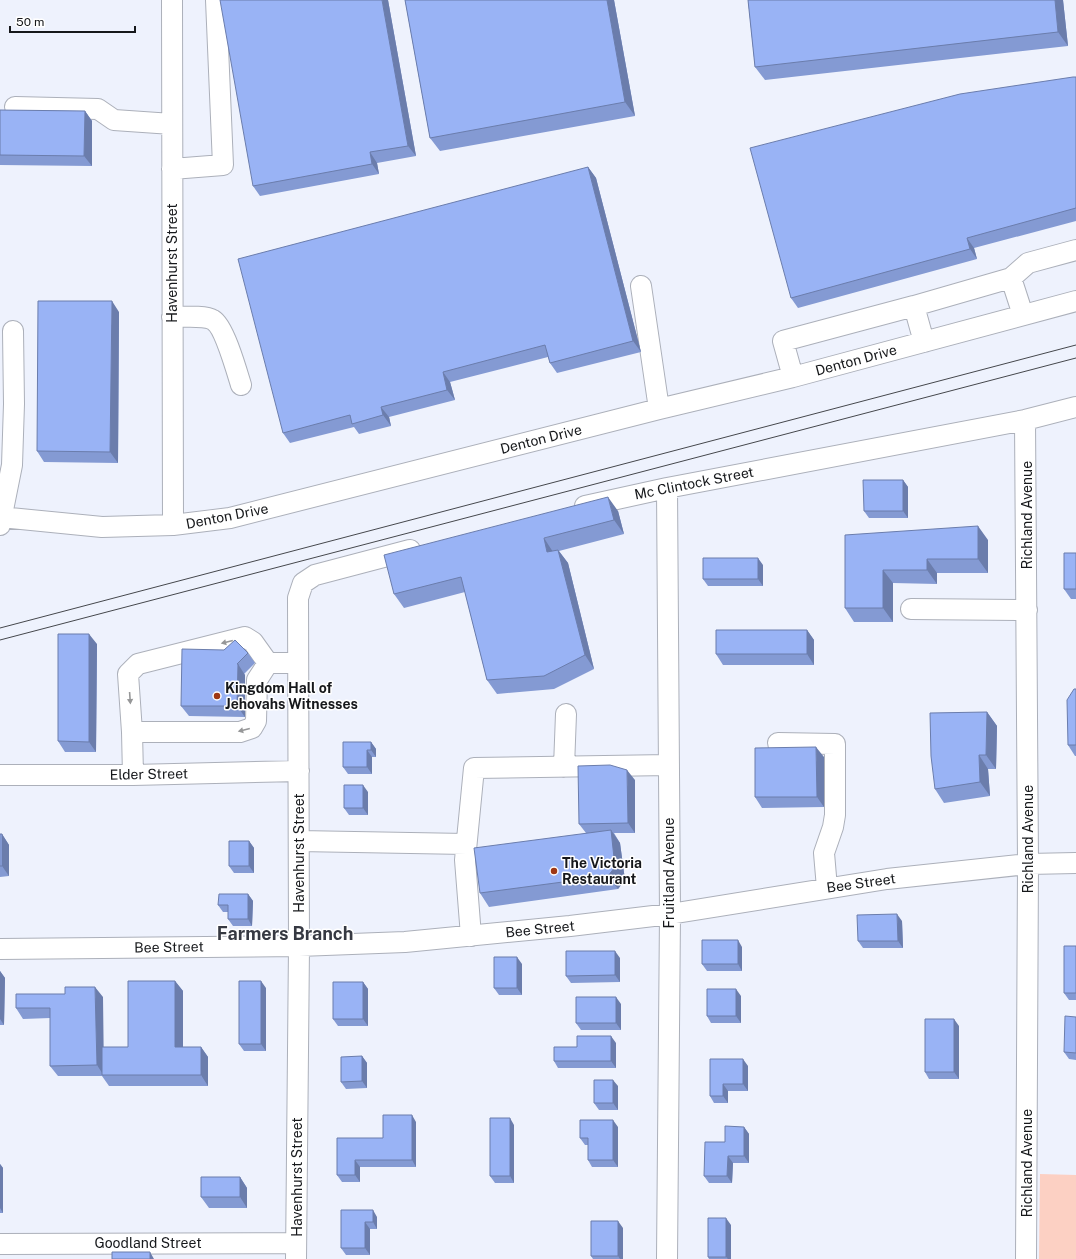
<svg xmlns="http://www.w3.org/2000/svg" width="1076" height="1259" font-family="'Public Sans',sans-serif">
<rect width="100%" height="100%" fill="#eef2fd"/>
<!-- green -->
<path fill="#fcd0c3" d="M1040,1174L1076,1175V1259H1039Z"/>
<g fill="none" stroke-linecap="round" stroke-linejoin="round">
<!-- minor casing -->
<g stroke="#acb0ba" stroke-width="22">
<path id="minor" d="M172,0L173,525
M15,107L98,109L114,120L172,124
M172,169L223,165L216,0
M1011,278L1028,263L1076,250
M641,286L659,409
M914,306L1011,278L1023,315
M172,317C182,317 205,315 213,320C224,326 237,372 241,385
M793,377L783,341L914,306L924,342
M1025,420L1028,864L1026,1259
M667,488L670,914L667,1259
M585,506L667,488L1025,420L1076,407
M0,517L102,527L173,525L230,518L659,409L793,377L1076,301
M0,525L12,465L14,404L13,331
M911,609L1027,610
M132,732H240L252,728L256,721L257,680L268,663H298
M778,743L835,744V815L833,827L824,853L827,888
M564,767L566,714
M0,775H133L299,771
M133,775L132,732L128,674L138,664L245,637L253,642L268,663
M299,841L466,844
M471,936L465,860L474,768L669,765
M0,949L299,946L405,942L570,926L670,914L887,879L1028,864L1076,863
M0,1244L296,1243
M296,1259L299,946L298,598L303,583L315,575L410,550"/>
</g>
<!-- minor -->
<use href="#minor" stroke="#fff" stroke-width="20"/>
<!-- tram -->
<path stroke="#45474c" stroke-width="1" d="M0,628L1076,345
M0,640L1076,358"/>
</g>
<!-- wall -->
<path fill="#849ad3" d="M388,0L416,156L377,163L379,174L260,196L253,186Z
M405,0H614L635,116L440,151L430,138Z
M748,0H1063L1068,46L765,80L755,67Z
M1076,77V221L974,248L977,259L798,308L791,298Z
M0,110L85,111L92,121V166L0,165Z
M588,167L596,178L641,352L557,373L550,363L548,357L450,382L455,400L389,417L391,426L359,434L354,427L290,443L283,433Z
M119,312L118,463L44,462L37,451Z
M903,480L908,487V518H869L864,511Z
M618,511L624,534L559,551L568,563L594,669L554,689L497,694L487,680L465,592L404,608L394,594Z
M845,535L988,540V573H937V584L893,583V622H854L845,608Z
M1076,553V599H1071L1064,589Z
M763,565V586H708L703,579Z
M807,630L814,640V665H723L716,654Z
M97,644L96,752H65L58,741Z
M248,653L255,663L244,674L245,675V717L189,716L181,706Z
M1076,689V756H1075L1068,745Z
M987,712L997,726L996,769H988L990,796L944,803L935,789Z
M371,742L376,749V757H372V774H348L343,767Z
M824,757V807L762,808L755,797Z
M635,780V833H614L620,843L625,880L618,889L489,907L480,893L586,833L579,824Z
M368,792V815H349L344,808Z
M0,834H2L9,845V876L0,877Z
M249,841L254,848V873H234L229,866Z
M248,894L253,901L252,926H233L228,919V912H223L218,905Z
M902,921L903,948H863L858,941Z
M1076,946V1000H1069L1064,993Z
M742,947V971H707L702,964Z
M620,958V982L571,983L566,976Z
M522,964V995H499L494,988Z
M0,971L5,978L4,1025H0Z
M175,981L183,991V1047H201L208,1057V1086H109L102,1076H58L50,1066V1018L23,1019L16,1008L103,997V1047H128Z
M363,982L368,989V1026H338L333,1019Z
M266,988V1051H244L239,1044Z
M741,996V1023H711L707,1016Z
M621,1004V1030H581L576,1023Z
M1076,1017V1060L1069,1059L1064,1052Z
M959,1026V1079H929L925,1072Z
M616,1043V1068H558L554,1061L577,1047Z
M362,1056L367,1063V1088L346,1089L341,1082Z
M710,1059L748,1066V1091H728V1103H714L710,1096Z
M618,1086V1110H599L594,1103Z
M416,1122V1167H360V1182H342L337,1175L383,1138Z
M514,1125V1183H495L490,1176Z
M618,1127V1167H592L588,1160V1145H585L580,1138Z
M744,1127L749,1134V1163H733L732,1183H709L704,1176Z
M0,1164L3,1168V1213H0Z
M240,1177L247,1188V1208H209L201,1197Z
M341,1210L377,1217V1229H370V1255H346L341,1248Z
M731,1225V1259H709L708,1257Z
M623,1228V1259H593L591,1256Z"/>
<!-- shaded-wall -->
<path fill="#6b7dac" d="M382,0H388L416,156L408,146Z
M607,0H614L635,116L625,102Z
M1055,0H1063L1068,46L1058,32Z
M85,111L92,121V166L84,156Z
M370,152L377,163L379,174L372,164Z
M588,167L596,178L641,352L633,341Z
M967,238L974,248L977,259L970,249Z
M112,301L119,312L118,463L110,452Z
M443,372L450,382L455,400L447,390Z
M381,407L389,417L391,426L383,415Z
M903,480L908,487V518L903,511Z
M608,497L618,511L624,534L614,520Z
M978,526L988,540V573L978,559Z
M544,538L553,552H547Z
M558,550L568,563L594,669L585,655Z
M758,558L763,565V586L758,579Z
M927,559L937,573V584L927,570Z
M883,570L893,583V622L883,608Z
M807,630L814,640V665L807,654Z
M89,634L97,644L96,752L89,742Z
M238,664L245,675V717L237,706Z
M987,712L997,726L996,769L986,755Z
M371,742L376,749V757L371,750Z
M816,747L824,757V807L817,797Z
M367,750L372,757V774L367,767Z
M979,755L988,769L990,796L980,782Z
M627,770L635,780V833L628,823Z
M363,785L368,792V815L363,808Z
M611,830L620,843L625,880L618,889L608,876Z
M2,834L9,845V876L2,866Z
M249,841L254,848V873L249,866Z
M248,894L253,901L252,926L248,919Z
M897,914L902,921L903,948L898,941Z
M738,940L742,947V971L738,964Z
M615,951L620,958V982L615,975Z
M517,957L522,964V995L517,988Z
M0,971L5,978L4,1025L0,1019Z
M175,981L183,991V1057L175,1047Z
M261,981L266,988V1051L261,1044Z
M363,982L368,989V1026L363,1019Z
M95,987L103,997L104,1076L97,1065Z
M736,989L741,996V1023L736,1016Z
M616,997L621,1004V1030L616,1023Z
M954,1019L959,1026V1079L954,1072Z
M611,1036L616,1043V1068L611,1061Z
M201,1047L208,1057V1086L201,1075Z
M362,1056L367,1063V1088L362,1081Z
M743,1059L748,1066V1091L743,1084Z
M613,1080L618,1086V1110L613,1103Z
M723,1084L728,1091V1103L723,1096Z
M412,1115L416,1122V1167L412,1160Z
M510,1118L514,1125V1183L510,1176Z
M613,1120L618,1127V1167L613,1160Z
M744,1127L749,1134V1163L744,1156Z
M728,1156L733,1163L732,1183L727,1176Z
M355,1160L360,1167V1182L355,1175Z
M0,1164L3,1168V1213L0,1208Z
M240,1177L247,1188V1208L240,1197Z
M373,1210L377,1217V1229L373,1222Z
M726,1218L731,1225V1259H728L726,1257Z
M618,1221L623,1228V1259H620L618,1256Z
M365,1222L370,1229V1255L365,1248Z
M150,1252L154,1259H150Z"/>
<!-- building -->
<path fill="#99b3f5" stroke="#6b7dac" d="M220,0H382L408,146L370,152L372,164L253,186Z
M405,0H607L625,102L430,138Z
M748,0H1055L1058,32L755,67Z
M1073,77H1076V208L967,238L970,249L791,298L750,148L960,94Z
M0,110L85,111L84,156L0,155Z
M588,167L633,341L550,363L545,345L443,372L447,390L381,407L383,415L352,424L350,415L283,433L238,259Z
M38,301H112L110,452L37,451Z
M863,480H903V511H864Z
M608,497L614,520L544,538L547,552L558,550L585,655L544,676L487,680L461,577L394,594L384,555Z
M978,526V559H927V570H883V608H845V535Z
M1064,553H1076V589H1064Z
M703,558H758V579H703Z
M716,630H807V654H716Z
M58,634H89V742L58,741Z
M235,640L248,653L237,664H238L237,706H181L182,649L224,650Z
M1074,689H1076V745H1068L1067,700Z
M987,712L986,755H979L980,782L935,789L931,756L930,713Z
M343,742H371V750H367V767H343Z
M816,747L817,797H755V748Z
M610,765L627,770L628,823L579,824L578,766Z
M344,785H363V808H344Z
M611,830L615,867L608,876L480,893L474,848Z
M0,834H2V866H0Z
M229,841H249V866H229Z
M219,894H248V919H228V905H218Z
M897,914L898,941H858L857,915Z
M702,940H738V964H702Z
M1064,946H1076V993H1064Z
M566,951H615V975L566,976Z
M494,957H517V988H494Z
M128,981H175V1047H201V1075H102V1047H128Z
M239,981H261V1044H239Z
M333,982H363V1019H333Z
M65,987H95L97,1065L50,1066V1008H16V994H65Z
M707,989H736V1016H707Z
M576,997H616V1023H576Z
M1065,1016L1076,1017V1053L1064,1052Z
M925,1019H954V1072H925Z
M577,1036H611V1061H554V1047H577Z
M362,1056V1081L341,1082V1057Z
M710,1059H743V1084H723V1096H710Z
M594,1080H613V1103H594Z
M383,1115H412V1160H355V1175H337V1138H383Z
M490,1118H510V1176H490Z
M580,1120H613V1160H588V1138H580Z
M725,1126L744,1127V1156H728L727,1176H704L705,1142H725Z
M201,1177H240V1197H201Z
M341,1210H373V1222H365V1248H341Z
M708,1218H726V1257H708Z
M591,1221H618V1256H591Z
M112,1252H150V1259H112Z"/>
<!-- one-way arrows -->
<defs><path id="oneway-solid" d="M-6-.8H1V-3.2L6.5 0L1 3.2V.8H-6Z"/></defs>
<g fill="#969798">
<use href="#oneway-solid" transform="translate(227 642) rotate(166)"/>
<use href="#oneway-solid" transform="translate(130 698) rotate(86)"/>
<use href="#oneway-solid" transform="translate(244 730) rotate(166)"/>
</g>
<!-- markers -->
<g fill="#9e3714" stroke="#fff" stroke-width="1.5">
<circle cx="217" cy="696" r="4"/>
<circle cx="554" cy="871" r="4"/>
</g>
<g text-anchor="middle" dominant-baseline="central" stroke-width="3" stroke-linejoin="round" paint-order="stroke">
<!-- street labels -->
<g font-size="14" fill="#16181b" stroke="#fff">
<text transform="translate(172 263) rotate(-90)">Havenhurst Street</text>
<text transform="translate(856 360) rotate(-15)">Denton Drive</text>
<text transform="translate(541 439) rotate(-14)">Denton Drive</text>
<text transform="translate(694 483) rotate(-11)">Mc Clintock Street</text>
<text transform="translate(1027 515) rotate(-90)">Richland Avenue</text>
<text transform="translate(227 516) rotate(-11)">Denton Drive</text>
<text transform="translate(149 774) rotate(-1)">Elder Street</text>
<text transform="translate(1028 839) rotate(-90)">Richland Avenue</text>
<text transform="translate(299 853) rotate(-90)">Havenhurst Street</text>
<text transform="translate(669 873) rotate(-90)">Fruitland Avenue</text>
<text transform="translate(861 883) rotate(-8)">Bee Street</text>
<text transform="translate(540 929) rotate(-6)">Bee Street</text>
<text transform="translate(169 947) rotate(-1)">Bee Street</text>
<text transform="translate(1027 1163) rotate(-90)">Richland Avenue</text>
<text transform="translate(297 1177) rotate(-90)">Havenhurst Street</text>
<text x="148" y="1243">Goodland Street</text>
</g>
<!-- poi labels -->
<g font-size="14" font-weight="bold" fill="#16181b" stroke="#fff" text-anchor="start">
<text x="225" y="688">Kingdom Hall of<tspan x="225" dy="16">Jehovahs Witnesses</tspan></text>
<text x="562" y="863">The Victoria<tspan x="562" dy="16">Restaurant</tspan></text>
</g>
<!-- district labels -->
<g font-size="18" font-weight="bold" fill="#363942" stroke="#fff">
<text x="285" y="933">Farmers Branch</text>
</g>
</g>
<!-- scale -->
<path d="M10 26v6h125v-6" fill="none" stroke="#16181b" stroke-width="2"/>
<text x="16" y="26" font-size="12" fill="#16181b" stroke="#ffffff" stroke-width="3" paint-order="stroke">50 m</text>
</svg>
